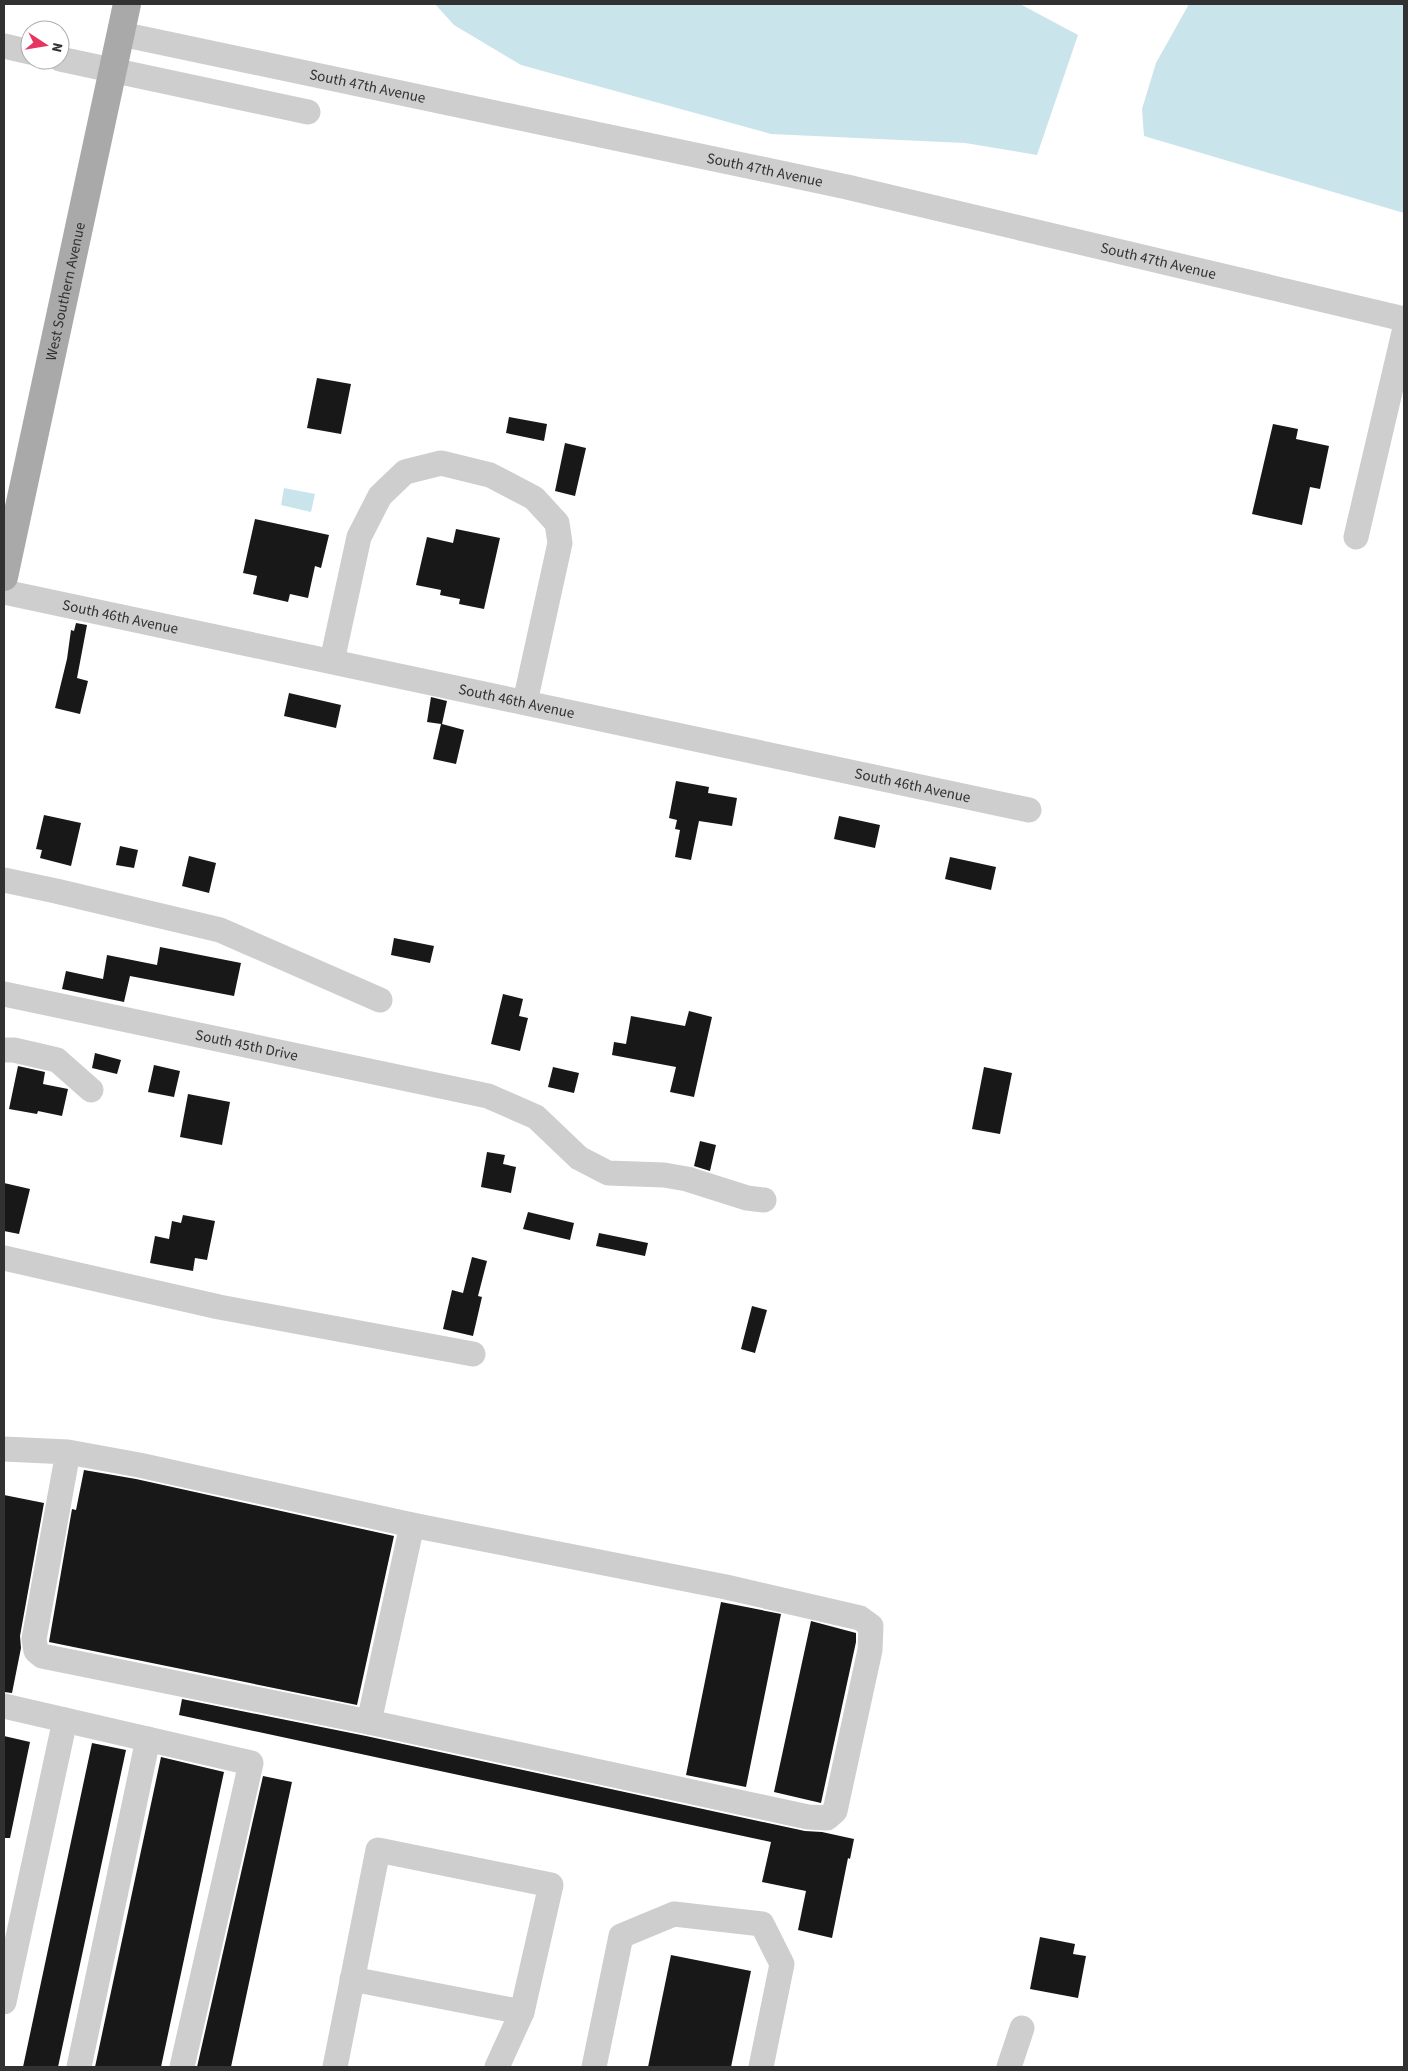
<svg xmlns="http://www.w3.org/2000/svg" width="1408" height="2071" font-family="'Source Sans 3',sans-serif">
<rect width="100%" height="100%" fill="#fff"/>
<!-- water -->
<path fill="#cae4eb" d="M435,4H1020L1078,35L1037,155L965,143L771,134L521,65L454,25Z
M1189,4H1404V213L1144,136L1142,109L1156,63Z
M284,488L315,494L311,512L281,505Z"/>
<!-- building -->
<path fill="#181818" d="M317,378L351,384L341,434L307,428Z
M509,417L547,424L544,441L506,433Z
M1273,424L1298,429L1296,439L1329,446L1320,489L1310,487L1302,525L1252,514Z
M565,443L586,448L575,496L555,491Z
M255,519L329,535L321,568L315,566L308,598L290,594L288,602L253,594L257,576L243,573Z
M456,529L500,538L484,609L459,604L460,599L440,595L441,590L416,585L427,537L453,543Z
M76,623L87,625L77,678L88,681L80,714L55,708L67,659L71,630L74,631Z
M289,693L341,705L336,728L284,716Z
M431,697L447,701L442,724L464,730L456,764L433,759L441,724L427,722Z
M676,781L709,787L708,793L737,798L732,826L699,821L691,860L675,857L680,830L675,829L677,820L669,818Z
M44,815L81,823L71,866L40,858L42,850L36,849Z
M839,816L880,825L875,848L834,839Z
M120,846L138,850L134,868L116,865Z
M189,856L216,863L209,893L182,886Z
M950,857L996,867L991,890L945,879Z
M394,938L434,946L430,963L391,955Z
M160,947L241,963L234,996L130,976L124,1002L62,989L66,971L103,979L107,955L157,965Z
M503,994L523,999L519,1016L528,1018L520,1051L491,1044Z
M689,1011L712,1017L694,1097L670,1092L676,1067L612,1055L614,1042L626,1044L631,1016L685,1026Z
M95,1053L121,1060L117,1074L92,1068Z
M154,1065L180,1071L174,1097L148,1092Z
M18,1066L45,1072L43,1084L68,1089L62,1116L38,1111L37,1114L9,1109Z
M553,1067L579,1073L574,1093L548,1087Z
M984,1067L1012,1073L1000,1134L972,1129Z
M188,1094L230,1102L222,1145L180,1137Z
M700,1141L716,1145L710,1171L694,1166Z
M487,1152L505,1155L503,1164L516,1167L511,1193L481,1187Z
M4,1183L30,1189L19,1234L4,1231Z
M528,1212L574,1223L570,1240L523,1229Z
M183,1215L215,1221L207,1260L195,1258L193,1271L150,1263L155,1236L169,1239L172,1221L181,1223Z
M599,1233L648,1243L645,1256L596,1246Z
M472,1257L487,1261L478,1296L482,1297L473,1336L443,1329L452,1290L463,1293Z
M752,1306L767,1310L755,1353L741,1349Z
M84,1470L136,1479L394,1536L357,1705L49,1642L72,1509L76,1510Z
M4,1495L44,1503L20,1636L21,1648L12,1693L4,1692Z
M721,1602L781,1614L746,1787L686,1775Z
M811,1621L856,1633V1642L821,1803L774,1792Z
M182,1699L366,1736L805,1831L822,1832L854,1839L850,1859L848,1858L832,1938L798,1930L806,1891L762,1882L771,1842L179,1715Z
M4,1736L30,1742L10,1838H4Z
M92,1743L126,1750L58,2067H23Z
M161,1757L224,1772L161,2067H95Z
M263,1776L292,1782L231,2067H197Z
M1040,1937L1075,1944L1073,1954L1086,1956L1078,1998L1030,1989Z
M671,1955L751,1971L731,2067H648Z"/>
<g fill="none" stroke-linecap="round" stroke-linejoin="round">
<!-- minor -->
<g stroke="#cecece" stroke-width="25">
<path id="s1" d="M121,34L847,187L1404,319"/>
<path d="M4,46L30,52"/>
<path d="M60,59L308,112"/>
<path d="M1356,537L1404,332"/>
<path id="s2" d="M4,592L1029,810"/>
<path d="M332,661L359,537L380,496L405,472L441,463L490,475L534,498L557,523L560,543L525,702"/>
<path d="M4,880L56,891L220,930L380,1000"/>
<path id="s3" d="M4,994L488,1096L536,1117L579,1158L608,1173L664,1175L687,1179L747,1198L764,1200"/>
<path d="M4,1050H14L57,1060L91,1090"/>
<path d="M4,1258L219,1307L473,1354"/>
<path d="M4,1449L68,1452L139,1465L412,1525L726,1587L860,1618L871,1626L870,1650L835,1811L827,1818L808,1817L369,1722L42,1656L36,1651L34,1639L68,1452"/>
<path d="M4,1706L251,1763L182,2067"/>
<path d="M369,1722L412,1525"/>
<path d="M352,1979L522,2012"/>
<path d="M4,2002L65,1720"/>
<path d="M79,2067L148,1739"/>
<path d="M335,2067L378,1850L551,1885L522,2012L497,2067"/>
<path d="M594,2067L621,1936L674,1914L762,1924L782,1964L761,2067"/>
<path d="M1009,2067L1022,2028"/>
</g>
<!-- major -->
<path stroke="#a9a9a9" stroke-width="28" id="s4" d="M4,577L127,4"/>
</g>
<g text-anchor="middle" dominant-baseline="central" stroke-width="5" stroke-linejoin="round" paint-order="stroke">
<!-- street labels -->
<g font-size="15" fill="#313131" stroke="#fff">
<text stroke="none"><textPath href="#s1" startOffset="252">South 47th Avenue</textPath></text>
<text stroke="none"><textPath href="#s1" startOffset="658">South 47th Avenue</textPath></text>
<text stroke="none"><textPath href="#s1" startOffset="1062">South 47th Avenue</textPath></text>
<text stroke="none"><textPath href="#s4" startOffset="292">West Southern Avenue</textPath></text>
<text stroke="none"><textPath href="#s2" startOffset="119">South 46th Avenue</textPath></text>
<text stroke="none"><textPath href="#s2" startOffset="524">South 46th Avenue</textPath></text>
<text stroke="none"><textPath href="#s2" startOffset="929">South 46th Avenue</textPath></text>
<text stroke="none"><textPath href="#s3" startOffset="248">South 45th Drive</textPath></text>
</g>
</g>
<!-- border -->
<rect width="1408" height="2071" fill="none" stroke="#313131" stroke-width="10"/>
<!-- north arrow -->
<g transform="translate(45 45) rotate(102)"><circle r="24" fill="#ffffff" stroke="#adadad"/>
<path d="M0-4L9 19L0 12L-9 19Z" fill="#e63660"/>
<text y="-8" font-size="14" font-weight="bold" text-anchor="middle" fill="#313131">N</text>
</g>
</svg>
